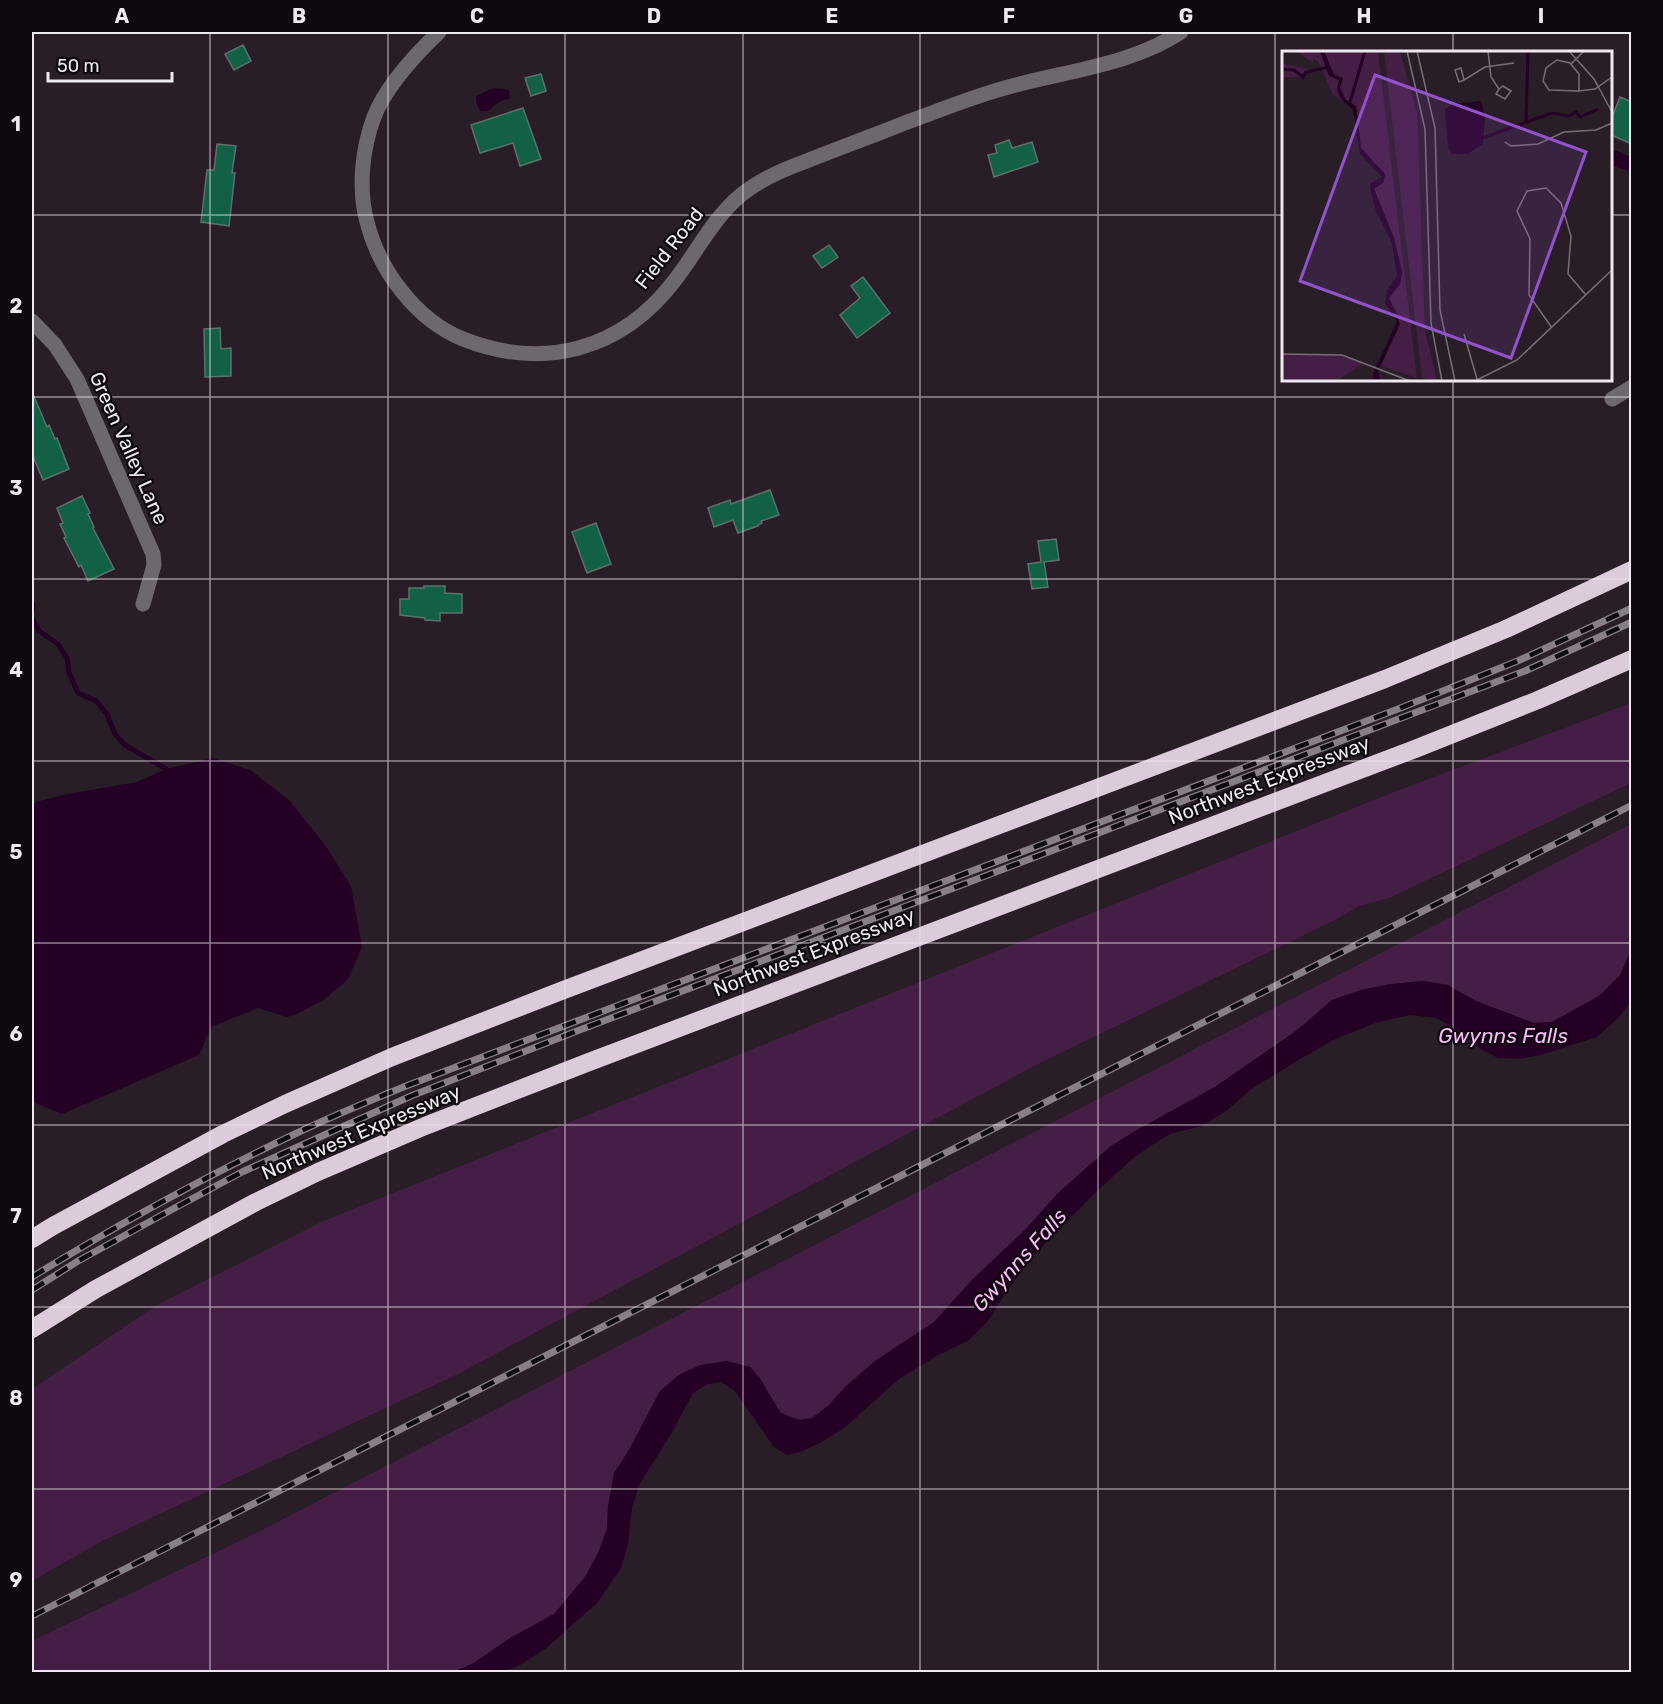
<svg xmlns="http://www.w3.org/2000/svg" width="1663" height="1704" font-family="Rubik,sans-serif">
<rect width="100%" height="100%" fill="#291d28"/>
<!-- green -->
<path fill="#451e45" d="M1631,703V783L1389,898L1359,906L1335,920L1038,1064L458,1374L102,1541L32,1581V1389L157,1305L321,1222L1389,794Z
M1631,824V950L1620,975L1599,996L1552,1022L1534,1023L1476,1001L1448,985L1424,981L1390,984L1361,990L1332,1000L1296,1031L1215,1087L1135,1131L1111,1146L1057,1194L1027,1228L973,1279L934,1322L875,1361L845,1387L829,1405L812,1418L799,1420L781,1413L769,1394L761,1380L750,1367L727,1361L701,1365L660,1391L629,1450L615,1473L608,1506L607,1529L599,1551L585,1577L555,1614L510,1638L474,1663L453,1672H32V1641L258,1532Z"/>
<!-- water -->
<path fill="#240025" d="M494,88L505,89L509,91L510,98L499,102L488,111H480L476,102V96Z
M1610,148L1631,157V164L1628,171L1611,165Z
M213,758L250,770L289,800L325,845L351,886L362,947L348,979L325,999L297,1014L287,1017L258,1008L211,1027L199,1055L62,1114L38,1104L32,1100V803L67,794L137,782L166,769Z
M1631,950V1001L1619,1017L1597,1037L1544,1054L1520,1059L1498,1058L1481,1049L1458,1030L1436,1018L1410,1015L1375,1023L1333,1040L1297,1061L1251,1089L1229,1109L1202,1126L1170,1134L1152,1145L1132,1159L1096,1192L1033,1256L1004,1295L988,1321L968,1341L940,1354L899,1379L844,1428L820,1443L800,1452L787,1455L774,1447L734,1390L721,1382L708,1384L693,1393L671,1434L639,1485L632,1508L628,1544L621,1568L597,1603L545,1649L520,1665L503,1672H453L474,1663L510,1638L554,1614L585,1577L599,1551L607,1529L608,1506L614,1473L629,1450L660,1391L680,1374L701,1365L727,1361L750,1367L761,1380L769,1394L781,1413L799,1420L812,1418L829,1405L845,1387L875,1361L934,1322L973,1279L1027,1228L1057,1194L1111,1146L1135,1131L1215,1087L1296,1031L1332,1000L1361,990L1390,984L1424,981L1448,985L1476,1001L1534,1023L1552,1022L1599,996L1620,975Z"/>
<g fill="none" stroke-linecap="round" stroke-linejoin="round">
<!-- stream -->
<path stroke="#240025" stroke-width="5" d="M32,603L33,605L32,611
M32,618L39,631L58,644L67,658L69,673L78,693L96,701L107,714L115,734L125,745L166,769"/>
</g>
<!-- building -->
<path fill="#126045" stroke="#5e7168" stroke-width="1.5" d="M243,45L251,61L234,70L225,54Z
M541,74L546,91L531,96L525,78Z
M1620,97L1632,102V144L1611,135V120Z
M523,108L541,159L520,166L513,143L480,153L471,125Z
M1009,140L1012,148L1032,142L1038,162L994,177L988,155L997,153L995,145Z
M217,144L236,146L232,173H235L229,226L201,222L207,170H214Z
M829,245L838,257L822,268L813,256Z
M863,277L890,313L857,338L840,315L860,298L851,286Z
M220,328L221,349L231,348V376L205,377L204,329Z
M32,392L47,427L49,425L55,439L57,438L69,469L43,480L32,454Z
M770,490L779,515L761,521L762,523L758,525V526L738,533L733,520L714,527L708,508L730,500L731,504Z
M82,496L90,513L88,514L94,527L93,528L114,569L88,581L81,565L79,567L64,538L66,537L60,524L63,523L57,508Z
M596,523L611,564L587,573L572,532Z
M1056,539L1059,560L1044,562L1048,587L1032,589L1028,564L1041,562L1038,541Z
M424,586H445V593L462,594V613H440V621L425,620V618L400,615V599H409V588H424Z"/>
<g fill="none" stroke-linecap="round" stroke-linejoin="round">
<!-- minor -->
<path stroke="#6e686e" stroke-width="15" d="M439,32C416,54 386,86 374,117C362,149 358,189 367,222C379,270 416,320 463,339C544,371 622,350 675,280C697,252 713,218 741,195C759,180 782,170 804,162C839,148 875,135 910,121C943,109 977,95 1012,86C1067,71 1133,64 1181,32
M32,321L55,345L77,379L153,554L154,565L143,604
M1612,399L1632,387"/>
<!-- highway -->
<path stroke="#dbcbdb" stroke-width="18" d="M32,1239L53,1226L223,1134L285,1104L392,1057L561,991L1385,679L1506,629L1632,570
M32,1329L96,1289L256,1202L318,1172L425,1126L589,1062L1415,749L1538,700L1632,659"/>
<!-- rail casing -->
<g stroke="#897f89" stroke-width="7">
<path id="rail" d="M32,1277C117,1225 206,1176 297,1133C332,1116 369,1101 406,1086L1398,709L1520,660L1632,608
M32,1290L78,1261L171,1210L242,1172L411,1096L577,1031L1525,671L1632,622
M32,1616L1632,805"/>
</g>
<!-- rail -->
<use href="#rail" stroke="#0e090e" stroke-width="4.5" stroke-dasharray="14" stroke-linecap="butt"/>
</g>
<!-- grid -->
<path fill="none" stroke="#f0e8f0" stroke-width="1.5" stroke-opacity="0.55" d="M210,32V1672M388,32V1672M565,32V1672M743,32V1672M920,32V1672M1098,32V1672M1275,32V1672M1453,32V52M32,215H1284M1610,215H1632M1453,380V1672M32,397H1632M32,579H1632M32,761H1632M32,943H1632M32,1125H1632M32,1307H1632M32,1489H1632"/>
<g text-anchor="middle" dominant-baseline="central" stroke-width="4.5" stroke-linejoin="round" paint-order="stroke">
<!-- street labels -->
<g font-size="20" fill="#f0e8f0" stroke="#0e090e">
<text transform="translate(669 248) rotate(-52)">Field Road</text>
<text transform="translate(129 448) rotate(66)">Green Valley Lane</text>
<text transform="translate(1269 780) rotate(-21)">Northwest Expressway</text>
<text transform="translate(814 952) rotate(-21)">Northwest Expressway</text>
<text transform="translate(361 1132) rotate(-23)">Northwest Expressway</text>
</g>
<!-- water labels -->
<g font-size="21" font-style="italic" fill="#fbbbf9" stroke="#0e090e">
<text x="1503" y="1035">Gwynns Falls</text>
<text transform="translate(1019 1260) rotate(-48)">Gwynns Falls</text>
</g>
</g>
<!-- overview -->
<g transform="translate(1282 51)">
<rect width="330" height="330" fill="#291d28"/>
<path d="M14,0H38L47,25L57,29L61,51L51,44L36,10L31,8V12ZM42,0H96L135,327L99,315L116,278V263L107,247L118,233L120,221L112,187L92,138L103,126L79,97L74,55L62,47L58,36L61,27L51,22ZM102,0H118L135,61L143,280L155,330L140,327ZM0,13L27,18L29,20L21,26H0ZM0,304H55L82,312L54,330H0Z" fill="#451e45"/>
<path d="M38,0H42L52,24L61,27L58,37L64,49L74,55L79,97L103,123L101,132L92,138L112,187L120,221L118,233L107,247L118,273L96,320L98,330H92L91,323L115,270L103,252L105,239L115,225L110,192L94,160L88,137V133L100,126L78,103L71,59L59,48L55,39L57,29L47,25ZM199,50L203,66L201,93L185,103H170L166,96L163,58L170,53Z" fill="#240025"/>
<path fill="none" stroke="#240025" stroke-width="3" d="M0,18L12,19L21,26L24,21L47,16M68,51L83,0M244,71L246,0M201,87L270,62L287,65L294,61L298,66L316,58"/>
<path fill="none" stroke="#796e78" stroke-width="1.5" d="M125,0L143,78L149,272L160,330M135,0L153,77L158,259L173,330M206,0L209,26L217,38L214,43L223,48L229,40L221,35L217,38M287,0L312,28L330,61M289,13L302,0M182,29L177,31L173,19L179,17L182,29L203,16L232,12M297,40L267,39L261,30L264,17L275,9L288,12L297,23V40L313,38L330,26M223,91L229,95L256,93L282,81L314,79L330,72M270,277L247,244L248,188L235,160L245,140L264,137L279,152L289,185L286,223L304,244M182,283L195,328M0,303L60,304L128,330M193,330L235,309L330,219"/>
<path fill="#9252c9" fill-opacity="0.15" stroke="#9252c9" stroke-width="3" d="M93,24L304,101L229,307L18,230Z"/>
<rect width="330" height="330" fill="none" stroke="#f0e8f0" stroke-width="3"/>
</g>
<!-- border -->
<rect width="1663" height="1704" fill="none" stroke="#0e090e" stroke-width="66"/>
<!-- scale -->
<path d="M48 72v9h124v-9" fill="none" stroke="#f0e8f0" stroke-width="3"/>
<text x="57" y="72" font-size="18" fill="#f0e8f0" stroke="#0e090e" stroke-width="4.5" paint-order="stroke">50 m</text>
<rect x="33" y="33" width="1597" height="1638" fill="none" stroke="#f0e8f0" stroke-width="2"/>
<g font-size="20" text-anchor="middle" font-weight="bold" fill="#f0e8f0">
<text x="122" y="23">A</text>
<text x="299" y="23">B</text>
<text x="477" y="23">C</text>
<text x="654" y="23">D</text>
<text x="832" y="23">E</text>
<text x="1009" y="23">F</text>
<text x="1186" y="23">G</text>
<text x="1364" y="23">H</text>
<text x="1541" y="23">I</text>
<text x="16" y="131">1</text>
<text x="16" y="313">2</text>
<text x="16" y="495">3</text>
<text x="16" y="677">4</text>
<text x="16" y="859">5</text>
<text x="16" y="1041">6</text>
<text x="16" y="1223">7</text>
<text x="16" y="1405">8</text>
<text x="16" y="1587">9</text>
</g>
</svg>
